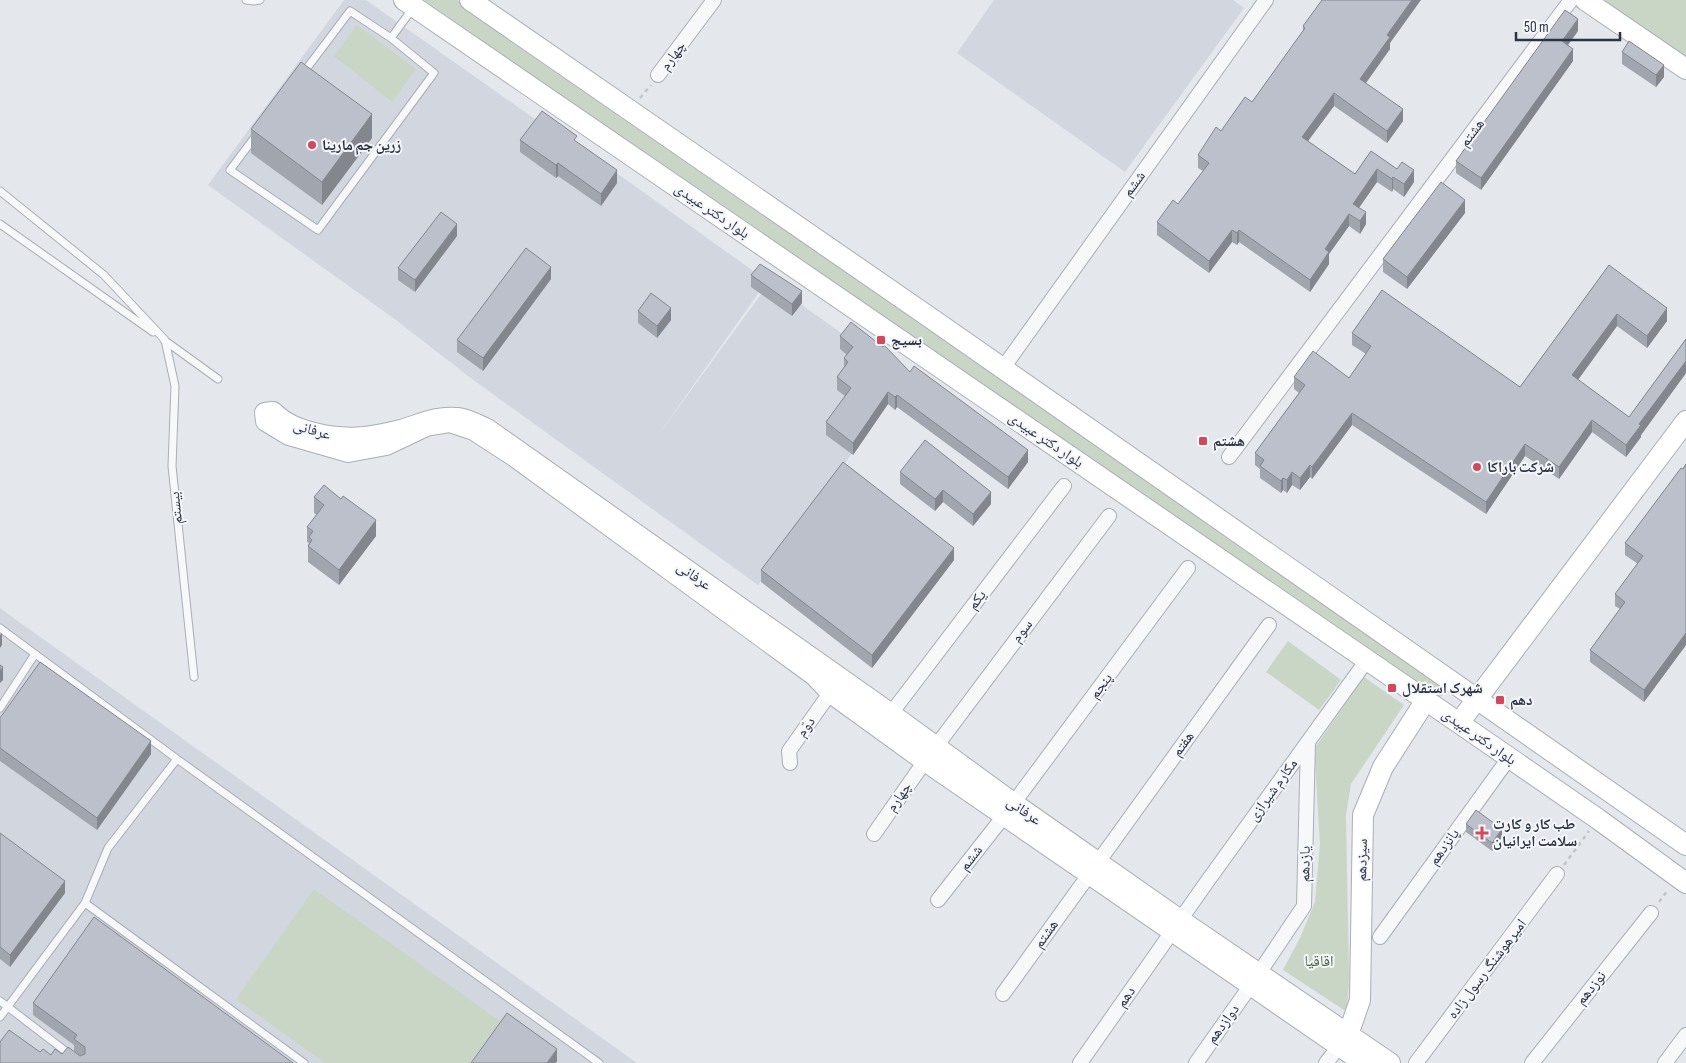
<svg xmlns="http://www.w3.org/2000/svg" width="1686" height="1063" font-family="'Sofia Sans Condensed','Noto Naskh Arabic',sans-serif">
<rect width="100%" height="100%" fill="#e4e7ec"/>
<!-- built -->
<path fill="#d2d6de" d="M344,0H366L535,119L625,179L767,281L656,438L770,282L905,379L758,585L476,382L392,317L208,185Z
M994,0H1233L1244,8L1125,172L957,53Z
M0,608L15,619L637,1063H0Z"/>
<!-- green -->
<path fill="#c9d6c5" d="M424,0H457L977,360L1446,690L1443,695L1438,698L965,376Z
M1601,0H1686V59Z
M357,25L416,69L392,102L334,56Z
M1288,641L1341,680L1319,710L1266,672Z
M1364,677L1404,705L1351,784L1346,815L1349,978L1347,1012L1283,970L1300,938L1315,902L1320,844L1315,762L1316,746Z
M314,889L500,1021L470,1063H325L236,999Z"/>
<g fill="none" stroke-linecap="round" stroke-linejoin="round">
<!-- lane casing -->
<g stroke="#a9aeb7" stroke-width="9">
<path id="lane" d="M246,0L254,1L260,0
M350,11L391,38L434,73L318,230L230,170Z
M391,38L413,8
M0,191L104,275L165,340L175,386L172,466L194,677
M0,224L153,332
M164,340L218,379
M0,628L177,759L599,1063
M0,708L35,654
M85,903L304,1063
M0,1001L81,1063
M0,1017L85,903L108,848L177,759"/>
</g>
<!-- street casing -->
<g stroke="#a9aeb7" stroke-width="16">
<path id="street" d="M658,75L714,0
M1003,368L1266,0
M1229,457L1571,0
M886,720L1064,486
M790,763L789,751L835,686
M874,834L925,761L1109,516
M938,900L1004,816L1188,568
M1380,937L1509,758
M1003,994L1269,625
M1080,1063L1204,886L1367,660
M1196,1063L1251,985L1304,906L1308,742
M1326,1063L1344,1040
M1416,1063L1557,874
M1532,1063L1651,913
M1665,1063L1686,1035"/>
</g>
<!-- secondary casing -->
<g stroke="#a9aeb7" stroke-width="22">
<path id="secondary" d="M404,0L1459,723L1598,819L1686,883
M470,0L932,319L1686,845
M1585,0L1686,69
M1459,723L1686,421
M1348,1035L1360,1000L1363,815L1383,767L1426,700
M1364,1063L925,761L831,693L814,675L514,456L474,430L450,422L426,426L386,445L348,452L289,435L266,421L265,413L273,412C285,424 298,429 314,433C345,441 370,438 401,430C422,424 434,416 458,418C467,419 478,425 487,429L891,714L1013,803L1180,920L1390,1063"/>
</g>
<!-- path -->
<path stroke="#c2c5cb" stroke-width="2.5" stroke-dasharray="4 4" stroke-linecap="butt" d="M640,98L651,85
M1564,865L1589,831
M1659,902L1668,890"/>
<!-- lane -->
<use href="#lane" stroke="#f7f8fa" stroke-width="7"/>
<!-- street -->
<use href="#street" stroke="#f7f8fa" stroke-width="14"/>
<!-- secondary -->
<use href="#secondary" stroke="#fff" stroke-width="20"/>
</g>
<!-- wall -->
<path fill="#a1a5ae" d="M1303,26L1390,43V49L1366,83L1403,121L1387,143L1334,106L1308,141L1355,174L1371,151L1414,182L1404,197L1393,189L1392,192L1377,182L1359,208L1366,224L1360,234L1349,226L1329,254V264L1310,292L1239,242L1237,245L1232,242L1209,273L1157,235V222L1178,204L1203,171L1198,168V155L1221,131L1252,102L1303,31Z
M1578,31L1568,45L1573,61L1481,190L1456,173V161Z
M1622,52L1664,77L1656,87L1622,64Z
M251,129L372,138L322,205L251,153Z
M520,140L577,142L617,183L601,206L558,176L556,178L520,152Z
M1465,213L1407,289L1383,272V259Z
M457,236L415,292L398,280V268Z
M1609,265L1667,321L1647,348L1617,326L1578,380L1629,417L1686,339V373L1641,435V437L1626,457L1592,432L1559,479L1525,456L1486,514L1352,425L1312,479L1310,477L1300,490L1292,485L1287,493L1283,490L1281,493L1260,478V469L1255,465V453L1299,393L1294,389V377L1349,378L1366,354L1352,345V333L1520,387Z
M751,275L802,303L792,316L751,287Z
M551,279L483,371L457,352V340Z
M638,311L671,320L657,338L638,323Z
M840,336L910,372L1028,462L1008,489L897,407L895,410L888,404L853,455L826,435V422L845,396L837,390V377L844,368V358L847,355L840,349Z
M1686,464V645L1644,702L1590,662V650L1620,609L1615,606V594L1638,564L1625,555V543Z
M900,472L991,504L973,526L943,502L935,511L900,484Z
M314,497L376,536L339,585L308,562V546L309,543L307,542V527L317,515L314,513Z
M954,560L872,668L761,582V570Z
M0,718L151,754L97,830L0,761Z
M1466,824L1502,837L1492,851L1466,832Z
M0,833L65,893L10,967L0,959Z
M33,1003L293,1063H0L40,1052L51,1055L62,1054L80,1056L74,1051V1045L33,1015Z"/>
<!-- shaded-wall -->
<path fill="#83868d" d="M1412,0H1421L1390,43V49L1360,91V79L1387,35Z
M1578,19V31L1562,53V41Z
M1573,49V61L1481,190V178Z
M1664,65V77L1656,87V75Z
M1334,93V106L1302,149V137Z
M1403,109V121L1387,143V131Z
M372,114V138L322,205V182Z
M558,163V176L556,178V165Z
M1377,169V182L1353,216V204Z
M617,170V183L601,206V194Z
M1414,170V182L1404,197V184Z
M1393,177V189L1392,192V179Z
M1465,200V213L1407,289V277Z
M1366,212V224L1360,234V221Z
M1349,214V226L1329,254V264L1310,292V280L1325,249Z
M457,224V236L415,292V280Z
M1232,230V242L1209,273V261Z
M1239,230V242L1237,245V233Z
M551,267V279L483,371V358Z
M802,291V303L792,316V304Z
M671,308V320L657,338V326Z
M1667,308V321L1647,348V336Z
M1617,314V326L1572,388V375Z
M1686,361V373L1641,435V437L1626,457V445L1639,424Z
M888,392V404L853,455V443Z
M897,395V407L895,410V397Z
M1352,413V425L1312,479V467Z
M1592,420V432L1559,479V467Z
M1525,444V456L1486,514V502Z
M1028,450V462L1008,489V477Z
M1310,465V477L1300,490V478Z
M1292,472V485L1287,493V480Z
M1283,478V490L1281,493V481Z
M943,490V502L935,511V499Z
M991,492V504L973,526V514Z
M376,520V536L339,585V570Z
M954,548V560L872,668V655Z
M2,633V645L0,648V635Z
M1686,633V645L1644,702V690Z
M3,667V680L0,683V671Z
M151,741V754L97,830V818Z
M1502,829V837L1492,851V843Z
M65,881V893L10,967V955Z
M557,1049V1061L556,1063H547Z"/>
<!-- building -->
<path fill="#bbc0ca" stroke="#83868d" d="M1322,0H1412L1387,35L1390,37L1360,79L1403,109L1387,131L1334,93L1302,137L1355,174L1371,151L1397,169L1402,162L1414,170L1404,184L1393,177L1392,179L1377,169L1353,204L1366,212L1360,221L1349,214L1325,249L1329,252L1310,280L1239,230L1237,233L1232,230L1209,261L1157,222L1173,200L1178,204L1209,163L1198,155L1216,127L1221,131L1245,97L1252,102L1305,28L1303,26Z
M1565,10L1578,19L1562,41L1573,49L1481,178L1456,161Z
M1629,41L1664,65L1656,75L1622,52Z
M301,62L372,114L322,182L251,129Z
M542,111L577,136L574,140L617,170L601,194L558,163L556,165L520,140Z
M1441,182L1465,200L1407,277L1383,259Z
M441,212L457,224L415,280L398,268Z
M526,248L551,267L483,358L457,340Z
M760,264L802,291L792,304L751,275Z
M1609,265L1667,308L1647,336L1617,314L1572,375L1629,417L1686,339V361L1639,424L1641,425L1626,445L1592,420L1559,467L1525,444L1486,502L1352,413L1312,467L1310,465L1300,478L1292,472L1287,480L1283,478L1281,481L1260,466L1264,460L1255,453L1305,385L1294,377L1313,351L1349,378L1371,346L1352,333L1382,290L1520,387Z
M651,293L671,308L657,326L638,311Z
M851,322L883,347L884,345L910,372L914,366L1028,450L1008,477L897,395L895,397L888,392L853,443L826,422L851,388L837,377L848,362L844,358L853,347L840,336Z
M925,440L991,492L973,514L943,490L935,499L900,472Z
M843,462L954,548L872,655L761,570Z
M1686,464V633L1644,690L1590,650L1625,602L1615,594L1643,556L1625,543L1681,468L1683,469Z
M324,485L341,499L343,496L376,520L339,570L308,546L312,540L309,537L313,531L307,527L324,505L314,497Z
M40,662L151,741L97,818L0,748V718Z
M0,665L3,667L0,671Z
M1476,810L1502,829L1492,843L1466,824Z
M0,833L65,881L10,955L0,947Z
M94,917L293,1063H0V1042L9,1030L40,1052L43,1049L51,1055L55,1049L62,1054L68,1047L80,1056L85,1054V1047L74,1039L77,1035L33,1003Z
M507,1013L557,1049L547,1063H471Z"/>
<!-- markers -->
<g fill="#d1495b" stroke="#f4f6f9" stroke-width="2">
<circle cx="312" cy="145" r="5"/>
<rect x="876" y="335" width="10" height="10" rx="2.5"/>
<rect x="1198" y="436" width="10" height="10" rx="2.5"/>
<circle cx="1477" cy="467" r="5"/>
<rect x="1387" y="683" width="10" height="10" rx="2.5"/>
<rect x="1495" y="695" width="10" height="10" rx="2.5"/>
<path d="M1479.5 825.5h5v5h5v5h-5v5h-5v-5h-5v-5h5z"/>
</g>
<g text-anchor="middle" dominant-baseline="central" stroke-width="4" stroke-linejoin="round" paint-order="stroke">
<!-- street labels -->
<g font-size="15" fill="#2b3445" stroke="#f4f6f9">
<text transform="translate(673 56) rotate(-53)">چهارم</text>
<text transform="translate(1472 133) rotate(-53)">هشتم</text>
<text transform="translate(1134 184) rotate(-54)">ششم</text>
<text transform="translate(712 211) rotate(34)">بلوار دکتر عبیدی</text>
<text transform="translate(312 430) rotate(16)">عرفانی</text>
<text transform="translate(1046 440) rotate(34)">بلوار دکتر عبیدی</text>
<text transform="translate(176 508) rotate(-96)">بیستم</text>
<text transform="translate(694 576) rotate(35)">عرفانی</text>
<text transform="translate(977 600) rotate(-53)">یکم</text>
<text transform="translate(1022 631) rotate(-53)">سوم</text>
<text transform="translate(1101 686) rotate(-53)">پنجم</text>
<text transform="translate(806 727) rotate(-54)">دوّم</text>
<text transform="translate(1479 737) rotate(35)">بلوار دکتر عبیدی</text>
<text transform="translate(1183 744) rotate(-54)">هفتم</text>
<text transform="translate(1273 790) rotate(-54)">مکارم شیرازی</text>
<text transform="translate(899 797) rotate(-55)">چهارم</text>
<text transform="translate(1024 811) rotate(35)">عرفانی</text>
<text transform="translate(1444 847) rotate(-54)">پانزدهم</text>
<text transform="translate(971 858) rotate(-52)">ششم</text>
<text transform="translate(1362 860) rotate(-89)">سیزدهم</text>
<text transform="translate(1305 864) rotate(-89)">یازدهم</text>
<text transform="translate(1046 934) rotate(-55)">هشتم</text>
<text transform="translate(1487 969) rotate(-53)">امیرهوشنگ رسول زاده</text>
<text transform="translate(1591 988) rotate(-51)">نوزدهم</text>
<text transform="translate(1126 997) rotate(-55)">دهم</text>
<text transform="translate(1223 1024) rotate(-54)">دوازدهم</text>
</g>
<!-- poi labels -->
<g font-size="15" font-weight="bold" fill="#2b3445" stroke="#f4f6f9" text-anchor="start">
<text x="322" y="145">زرین جم مارینا</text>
<text x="891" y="340">بسیج</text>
<text x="1213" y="441">هشتم</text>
<text x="1487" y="467">شرکت باراکا</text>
<text x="1402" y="688">شهرک استقلال</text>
<text x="1510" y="700">دهم</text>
<text x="1493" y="824">طب کار و کارت<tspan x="1493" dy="17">سلامت ایرانیان</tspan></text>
</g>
<!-- park labels -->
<g font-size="15" fill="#3f6138" stroke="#f4f6f9">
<text x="1319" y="961">اقاقیا</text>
</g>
</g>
<!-- scale -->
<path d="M1516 32v8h104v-8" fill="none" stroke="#2b3445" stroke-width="2.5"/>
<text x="1524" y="32" font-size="15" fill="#2b3445" stroke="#f4f6f9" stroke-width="4" paint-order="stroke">50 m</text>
</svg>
